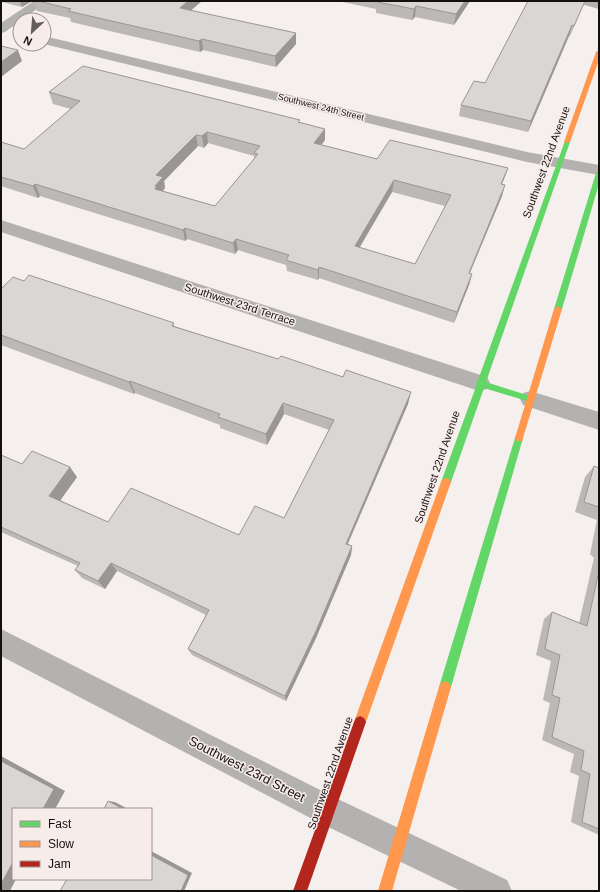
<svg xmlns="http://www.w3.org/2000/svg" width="600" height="892" font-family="Arial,sans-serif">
<rect width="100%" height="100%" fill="#f5efee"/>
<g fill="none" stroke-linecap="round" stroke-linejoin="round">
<!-- street -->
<path fill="#b4b1b1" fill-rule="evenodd" d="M34,1H48L5,32L1,33V23Z
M579,1H599V9L581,4Z
M44,36L527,152L599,165V175L527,162L44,44Z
M1,220L487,377L490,383L487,389L480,391L473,389L1,232Z
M530,391L599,412V430L523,405L520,399L523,393Z
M1,629L340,800L507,880L512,891H461L318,822L1,656Z"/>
<!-- fast -->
<path fill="#63d668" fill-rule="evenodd" d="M565,141L570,142L486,382L533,397L534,399L530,402L484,388L451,482L449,485L446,486L443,485L441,482L477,384L476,383L478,380Z
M599,171V184L562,309L561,311H555L554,309L596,173Z
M519,434L522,435L523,438L451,687L449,691L445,693L441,691L439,687L515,438L516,435Z"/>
<!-- slow -->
<path fill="#ff974d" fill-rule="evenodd" d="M599,50V60L570,142L565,143L564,142L596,52Z
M558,306L562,309L523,438L522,441H516L515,438L554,309Z
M446,478L449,479L451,482L366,722L364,726L360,728L356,726L354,722L441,482L443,479Z
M445,681L449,683L451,687L392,891H378L439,687L441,683Z"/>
<!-- jam -->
<path fill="#b3261e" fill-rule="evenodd" d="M360,716L364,718L366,722L307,891H293L354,722L356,718Z"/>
</g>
<!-- wall -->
<path fill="#bbb8b7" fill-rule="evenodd" d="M1,1H32L22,7L2,2L1,3Z
M34,1H202L191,10L296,44L276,67L203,50L200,52L71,22L70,18L37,11Z
M338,1H470L454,25L415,17L412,20L376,13V9Z
M583,6L570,36H569L528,132L459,116L461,105L485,83Z
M49,92L300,122L325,140L321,145L377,159L508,168L502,184V196L470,273L472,274L469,285L454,323L319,278L318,280L287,271L286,265L238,250L235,254L187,239L185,241L40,196L38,198L1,186V142L24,149L71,109L53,104ZM208,143L254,156V159L215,206L163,191L165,188L164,181L198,146L204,148ZM392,192L445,206L415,264L359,248Z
M24,281L174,323V326L408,404L348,544L352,546L351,555L316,638L286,701L192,655L188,649L206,615L117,571L105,589L82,578L75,570L78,566L1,532V455L22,464L77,477L60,500L108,522L239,535L284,518L329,430L284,414L267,445L220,428V425L135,393L134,394L1,345V289Z
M594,466L599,468V835L571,822L579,776L570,772L574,754L542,740L550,703L543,700L551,661L536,655L544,619L552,612L579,623L594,558L590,554L597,520L575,512L585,477Z"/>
<!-- shaded-wall -->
<path fill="#999695" d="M20,1H32L22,7Z
M188,1H202L181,19L180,8Z
M465,1H470L454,25L456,14Z
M416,6L415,17L412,20L414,9Z
M572,25L569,36L528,132L531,121Z
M296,33V44L276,67L275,56Z
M202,39L203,50L200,52L199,41Z
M18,50L22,61L1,77V62Z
M325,129V140L314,155V143Z
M207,132L208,143L204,148L202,136Z
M196,135L198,146L164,181L165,188L159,195L157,200L155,186L156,175Z
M508,168L504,179L497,195L501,184Z
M394,180L392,192L354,257L355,246Z
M35,184L40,196L38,198L33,186Z
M505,185L502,196L465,284L469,273Z
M185,228L187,239L185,241L183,230Z
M236,239L238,250L235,254L233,243Z
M319,267V278L318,280V270Z
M472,274L469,285L454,323L457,312Z
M130,381L135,393L134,394L129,382Z
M411,392L408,404L344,552L346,544Z
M283,403L284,414L267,445L266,434Z
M70,467L77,477L57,505L49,496Z
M352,546L351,555L316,638L286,701L285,696Z
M111,563L117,571L105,589L98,581Z
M1,756L65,791L55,809H43L1,761Z
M108,801L115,802L128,809H123Z
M151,851L192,873L184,891H181L151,855Z
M13,862V879H16L10,891H1V884Z"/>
<!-- building -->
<path fill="#dad6d5" stroke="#999695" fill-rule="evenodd" d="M38,1H188L180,8L296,33L275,56L202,39L199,41L68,11L71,9Z
M377,1H465L456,14L416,6L414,9L377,2Z
M528,1H585L574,26L572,25L531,121L461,105L474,81L485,83Z
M1,46L18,50L1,62Z
M83,66L300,120L298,122L325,129L314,143L377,159L390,140L508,168L501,184L505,185L469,273L472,274L457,312L319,267L318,270L286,260L289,255L236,239L233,243L185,228L183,230L35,184L33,186L1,177V142L24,149L80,101L49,92ZM207,132L260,146L254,153L258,154L215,206L155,189L157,186H155L163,177L156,175L196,135L202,136ZM394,180L451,195L415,264L355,246Z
M29,275L174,323L172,326L278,359L281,356L343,377L346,370L411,392L346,544L352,546L316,631L285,696L188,649L209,610L111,563L98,581L75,570L80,563L1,527V455L22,464L32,451L70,467L49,496L108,522L131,488L239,535L255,506L284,518L334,420L283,403L266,434L218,417L220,414L130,381L129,382L1,335V289L13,277L24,281Z
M594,466L599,468V507L584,502Z
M599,571V829L582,822L590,774L581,770L584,751L552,737L560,698L552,695L560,655L545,649L552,612L587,626Z
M1,761L54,789L43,809H13V862L1,884Z
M108,801L123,809H104Z
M151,855L188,875L181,891H60L67,879H151Z"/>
<g text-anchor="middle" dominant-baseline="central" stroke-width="3" stroke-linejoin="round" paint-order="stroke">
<!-- far-street labels -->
<g font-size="9" fill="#141010" stroke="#f8eceb">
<text transform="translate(321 107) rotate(14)">Southwest 24th Street</text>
</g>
<!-- street labels -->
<g font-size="11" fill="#141010" stroke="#f8eceb">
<text transform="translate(546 162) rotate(-70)">Southwest 22nd Avenue</text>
<text transform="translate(240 304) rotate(18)">Southwest 23rd Terrace</text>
<text transform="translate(437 467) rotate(-71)">Southwest 22nd Avenue</text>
<text transform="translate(330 773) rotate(-71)">Southwest 22nd Avenue</text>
</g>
<!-- near-street labels -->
<g font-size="13" fill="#141010" stroke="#f8eceb">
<text transform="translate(247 769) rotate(27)">Southwest 23rd Street</text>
</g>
</g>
<!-- border -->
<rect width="600" height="892" fill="none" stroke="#141010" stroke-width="4"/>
<!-- legend -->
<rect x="12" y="808" width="140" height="72" fill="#f8eceb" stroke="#9d9493"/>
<rect x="20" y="821" width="20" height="6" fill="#63d668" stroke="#9d9493"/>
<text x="48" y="828" font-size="12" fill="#141010">Fast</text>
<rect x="20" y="841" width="20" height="6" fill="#ff974d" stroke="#9d9493"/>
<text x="48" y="848" font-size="12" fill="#141010">Slow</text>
<rect x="20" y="861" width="20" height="6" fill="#b3261e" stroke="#9d9493"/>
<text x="48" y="868" font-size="12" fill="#141010">Jam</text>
<!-- north arrow -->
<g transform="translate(32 32) rotate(206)"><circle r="19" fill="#f8eceb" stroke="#9d9493"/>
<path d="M0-3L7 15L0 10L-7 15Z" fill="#635e5e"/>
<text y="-6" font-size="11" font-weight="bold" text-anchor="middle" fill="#141010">N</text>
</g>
</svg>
